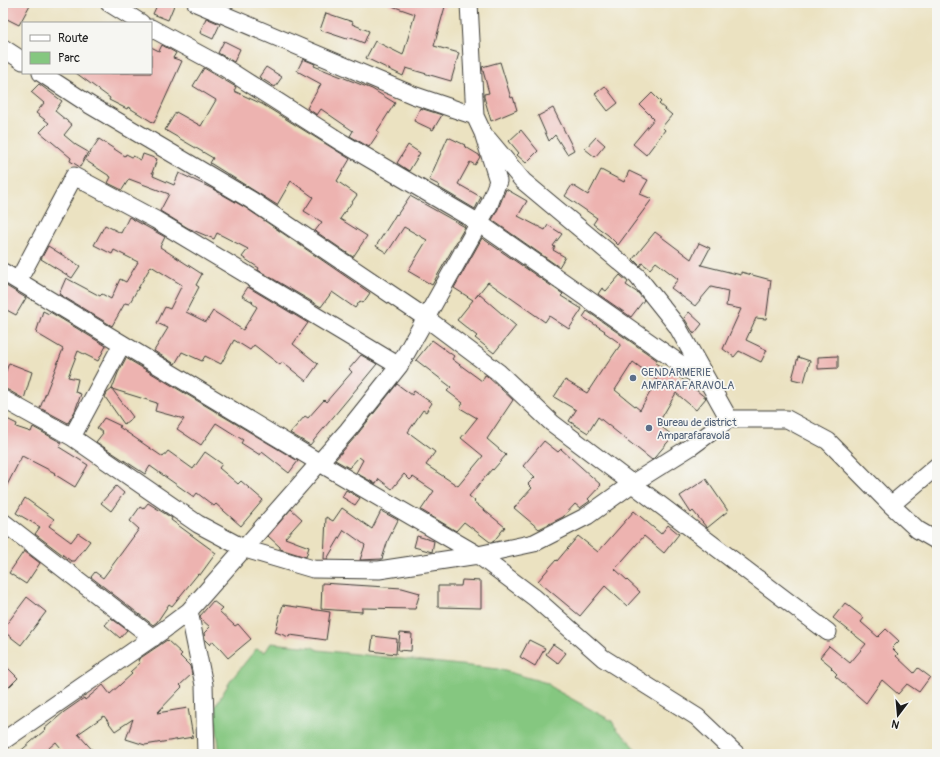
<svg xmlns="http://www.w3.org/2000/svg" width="940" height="757" font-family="Pangolin,sans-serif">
<rect width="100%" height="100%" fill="#f6f6f2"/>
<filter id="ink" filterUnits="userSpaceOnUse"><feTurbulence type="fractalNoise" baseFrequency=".025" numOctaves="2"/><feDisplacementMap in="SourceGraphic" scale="8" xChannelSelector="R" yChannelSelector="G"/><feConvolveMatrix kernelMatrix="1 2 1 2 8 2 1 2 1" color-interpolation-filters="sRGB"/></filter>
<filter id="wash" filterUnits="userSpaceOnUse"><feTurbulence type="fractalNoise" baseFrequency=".012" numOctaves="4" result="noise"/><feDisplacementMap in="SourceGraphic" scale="16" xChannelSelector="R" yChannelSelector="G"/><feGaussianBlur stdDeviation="0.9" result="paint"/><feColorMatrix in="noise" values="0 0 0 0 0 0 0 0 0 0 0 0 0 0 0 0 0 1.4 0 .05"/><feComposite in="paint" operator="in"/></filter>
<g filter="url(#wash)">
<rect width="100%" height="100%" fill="#ebe2c1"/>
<!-- green -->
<path fill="#85c780" stroke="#50724e" d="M271,643L312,647L318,650L498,669L547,683L554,689L612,721C617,734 634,740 637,754H220L214,708L231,680L256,649L265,652Z"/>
<g id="blocks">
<!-- building -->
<path fill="#edb3b0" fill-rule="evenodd" d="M6,3H31L19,25L3,17V9Z
M158,3H175L168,20L153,14Z
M389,3H446L434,46L459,53L451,81L406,68L403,76L366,58L375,41L403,55L415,14L389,5Z
M326,13L353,22L352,24L369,31L364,43L348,37L347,39L320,30Z
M206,18L220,24L213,39L200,33Z
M224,41L240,49L234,62L218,53Z
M162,45L176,53L173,58L182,61L154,123L128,107L127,109L109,100L110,98L76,73H151V47L159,51Z
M303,59L315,64L314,66L372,89L395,103L377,131L379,132L369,147L350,136L353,131L321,109L317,115L307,108L321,84L297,71Z
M500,62L511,98L513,97L517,110L491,121L484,97V94L489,93L482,67Z
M266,67L282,77L275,87L259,77Z
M204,68L236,87L234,91L262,104L350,159L337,181L357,195L340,219L367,236L353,257L315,231L322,222L304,211L313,197L291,181L277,205L210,163L213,158L165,130L176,112L201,126L216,100L193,86Z
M39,84L62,101L55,111L72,125L64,135L76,145L88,152L80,167L70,161L71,158L40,132L49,123L36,113L44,103L31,92Z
M605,86L618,103L608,111L595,94Z
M652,93L661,102L659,104L672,115L662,127L665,130L646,155L633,144L654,119L640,105Z
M420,108L442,115L433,130L414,121Z
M553,108L574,150L567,154L555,135L549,141L538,116Z
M521,130L538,151L526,163L517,155L519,153L509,141Z
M448,137L465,145L464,146L479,155L480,157L475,165L470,162L458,184L481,197L475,209L438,187L439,185L429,180Z
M596,137L605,145L595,157L585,149Z
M99,139L125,156L126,154L132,157L133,156L141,160L143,154L157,159L152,173H154L153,176L174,185L179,173L211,188L246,208L370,293L363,303L360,301L355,308L332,292L321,307L258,270L259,268L242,257L248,249L217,233L214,239L188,228L160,211L169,194L129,179L122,190L108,183L111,177L85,160Z
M408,145L420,153L409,171L397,163Z
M601,170L624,182L629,171L648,180L640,194L652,199L618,245L608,235L593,224L597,218L565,196L572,185L588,195Z
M506,189L527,201L518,216L545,230L548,225L562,234L553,246L555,247L553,250L565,257L559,267L492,220L498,209Z
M410,196L465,227L432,285L408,271L427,240L404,227L387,253L376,246L392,221L396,214L397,215Z
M129,217L165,237L160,247L202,274L196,285L199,287L186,312L206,322L213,311L243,330L257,307L252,303L253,302L242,296L248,287L308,323L293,344L318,364L306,381L282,362L280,365L254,345L250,350L234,340L221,364L205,356L202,361L182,352L175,364L154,351L168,328L157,323L165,307L170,309L182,285L151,266L129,304L125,303L112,326L59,294L66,278L100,296L102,294L111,299L120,279L126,282L138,262L114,250L112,254L94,245L105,225L121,233Z
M655,232L691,259L699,243L710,248L701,265L741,275V272L771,280L766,319L756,318L746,340L767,350L761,362L739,351L734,357L723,349L741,309L726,306L728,291L711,287L695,306L671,288L678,279L656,262L650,269L642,263L640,266L633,259Z
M482,238L563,294L561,296L582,309L569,329L549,316L545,322L488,282L475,298L479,294L516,326L494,353L475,338L477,336L457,320L473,300L454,288Z
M48,246L80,266L72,278L41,259Z
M620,275L628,282L626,285L638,293L644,300L631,317L598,294L602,288L606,291Z
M3,284L26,298L16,315L3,308Z
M43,311L49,314L50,312L106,346L98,361L78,351L68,377L78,379L75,392L81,394L75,411L68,423L40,408L63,349L36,333Z
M587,311L657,360L655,363L682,379L706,398L696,410L676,393L658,424L673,436L655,457L652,460L598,417L588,433L569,421L576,410L554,397L565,380L587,393L604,367H605L621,344L604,332L605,331L583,317ZM633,362L657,380L640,410L615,390Z
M689,312L702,324L694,334L684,318Z
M432,340L454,356L452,359L482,381L485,375L487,376L513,400L487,439L506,455L493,470L492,469L469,496L475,501L474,502L505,527L493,542H490L464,522L456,531L421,510L434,491L413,477L410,480L404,474L392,489L379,479L376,484L356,473L363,460L359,457L349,468L335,460L356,436L397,384L412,395L414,391L432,403L426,412L423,410L408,432L435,452L426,465L458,486L483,456L461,438L477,418L460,408L463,403L447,391L451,387L416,360Z
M361,355L377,364L310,445L290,433L305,416L308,418L324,400L326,402L352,372L349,369Z
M838,356V368L818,369V357Z
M798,357L810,361L804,382L792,379Z
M126,358L298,461L289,473L262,452L260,455L241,443L243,440L216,423L201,445L177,429L184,419L155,411L157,403L112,389L118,373Z
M9,363L32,372L24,399L8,390L3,389V379Z
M112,389L133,417L124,424L105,397L107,393Z
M3,417L17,424L16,427L31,432L33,427L62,443L59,447L88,465L75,487L54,474L55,473L22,456L3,493Z
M104,418L121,426L119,427L163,457L168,451L193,469L205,452L222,464L219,468L238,484L241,481L263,500L241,526L216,504L214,506L197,493L194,497L150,466L145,474L96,442L103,433L97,428Z
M544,441L558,452L561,449L601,485L588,499L590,501L580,508L575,504L563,517L539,529L514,508L532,488L528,484L535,477L523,466Z
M706,479L728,511L707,528L693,511L691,513L680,496Z
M116,486L124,493L111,511L101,503Z
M346,490L360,498L355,505L342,497Z
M25,498L54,519L49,526L71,542L78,533L90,541L75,561H71L35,534L40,527L16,513Z
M148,503L172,518L171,520L216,553L200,575L198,574L172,606L169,604L157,622L153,625L91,577L95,572L103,578L139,529L130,521L140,507L143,509Z
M342,508L372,529L381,511L398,520L388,540L382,559L360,560L365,545L344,530L327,559H324L326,517L333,521Z
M291,509L302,519L285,538L309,547L306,557L280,549V547L268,536Z
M634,511L661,534L668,525L679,534L664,553L644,536L615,569L640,592L627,606L605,586L580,616L538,581L556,560L557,561L578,536L598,552Z
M417,536L434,541L432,552L414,547Z
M24,551L40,563L26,584L9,573Z
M462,580L481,581V608L438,607V586H461Z
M322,583L402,588L420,593L415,609L362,608V612L321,609Z
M27,597L46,612L21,645L3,631V629Z
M213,601L222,608L219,611L235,626L238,624L251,639L228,658L213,641L210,645L205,640L204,633L210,627L201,619L200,616Z
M845,603L864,618L861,622L878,637L886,629L899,641L892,648L898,654L896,656L914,673L918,668L930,677L919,692L907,684L898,694L882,680L866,703L835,676L837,674L831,668L832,667L820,657L829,646L850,663L866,644L833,618Z
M283,605L330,612L326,640L290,635L289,637L275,632Z
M111,618L127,630L120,638L105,625Z
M400,633L412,634L411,651L398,650Z
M373,636L397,639L396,654L371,651Z
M167,640L182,654L180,656L190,666L192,674L180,685L182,687L157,713L188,708L193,737L145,745L126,739L133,719L115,731L104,716L78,734L96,754H66L56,742L42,754H17L45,730L44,729L64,712L84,698L85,700L103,685L110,694L132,674L130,672L140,663L138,660L139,659Z
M529,640L545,648L535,666L520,657Z
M553,644L566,653L558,663L546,654Z
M3,663L18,678L3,693Z"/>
</g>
</g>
<g filter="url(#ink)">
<use href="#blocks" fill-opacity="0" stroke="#3b3a35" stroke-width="1"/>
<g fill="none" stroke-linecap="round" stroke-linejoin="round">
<!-- minor casing -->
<g stroke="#3b3a35" stroke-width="19">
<path id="minor" d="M109,3L141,23
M196,3L413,95L475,116
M151,28L225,68L341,142L479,223L709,384
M3,48L23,61
M41,73L90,105L251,200L426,318L498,372L552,423L828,632
M488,139L523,181L637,276L677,326L729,419
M3,272L320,463L478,555L535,598L603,658L697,717L736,754
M18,281L74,176L156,220L399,366
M3,399L72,437L198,524L245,549L313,569L379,570L478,555L534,543L587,516L633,483L692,446L729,419H787L828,441L891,505L918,530L937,541
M72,437L122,344
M891,505L937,466
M3,522L153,638
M189,611L204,685L206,754
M3,741L165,629L189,611L348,430L399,366L489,205L498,181L483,133L475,116L469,3"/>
</g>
<!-- minor -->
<use href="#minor" stroke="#fff" stroke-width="17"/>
</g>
</g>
<!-- markers -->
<g fill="#5c6f8a" stroke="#f6f6f2" stroke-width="1.5">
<circle cx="633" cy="378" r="4"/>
<circle cx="649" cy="428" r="4"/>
</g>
<g text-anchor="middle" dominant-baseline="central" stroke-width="3.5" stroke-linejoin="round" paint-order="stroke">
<!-- service labels -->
<g font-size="11" fill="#4e5e75" stroke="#f6f6f2" text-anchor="start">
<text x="641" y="372">GENDARMERIE<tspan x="641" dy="13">AMPARAFARAVOLA</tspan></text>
<text x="657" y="422">Bureau de district<tspan x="657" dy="13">Amparafaravola</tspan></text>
</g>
</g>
<!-- margin -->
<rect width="940" height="757" fill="none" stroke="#f6f6f2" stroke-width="16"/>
<!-- legend -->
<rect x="22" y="22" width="130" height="52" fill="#f6f6f2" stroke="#9f9f9c"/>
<rect x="30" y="35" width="20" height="6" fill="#ffffff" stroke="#9f9f9c"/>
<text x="58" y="42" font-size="12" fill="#1c1c1c">Route</text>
<rect x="30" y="52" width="20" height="12" fill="#85c780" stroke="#9f9f9c"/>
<text x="58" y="62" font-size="12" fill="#1c1c1c">Parc</text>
<!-- north arrow -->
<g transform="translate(898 715) rotate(196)" stroke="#f6f6f2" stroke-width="3" paint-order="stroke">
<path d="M0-3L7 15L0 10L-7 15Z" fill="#1c1c1c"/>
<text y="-6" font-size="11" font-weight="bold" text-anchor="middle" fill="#1c1c1c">N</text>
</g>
</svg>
